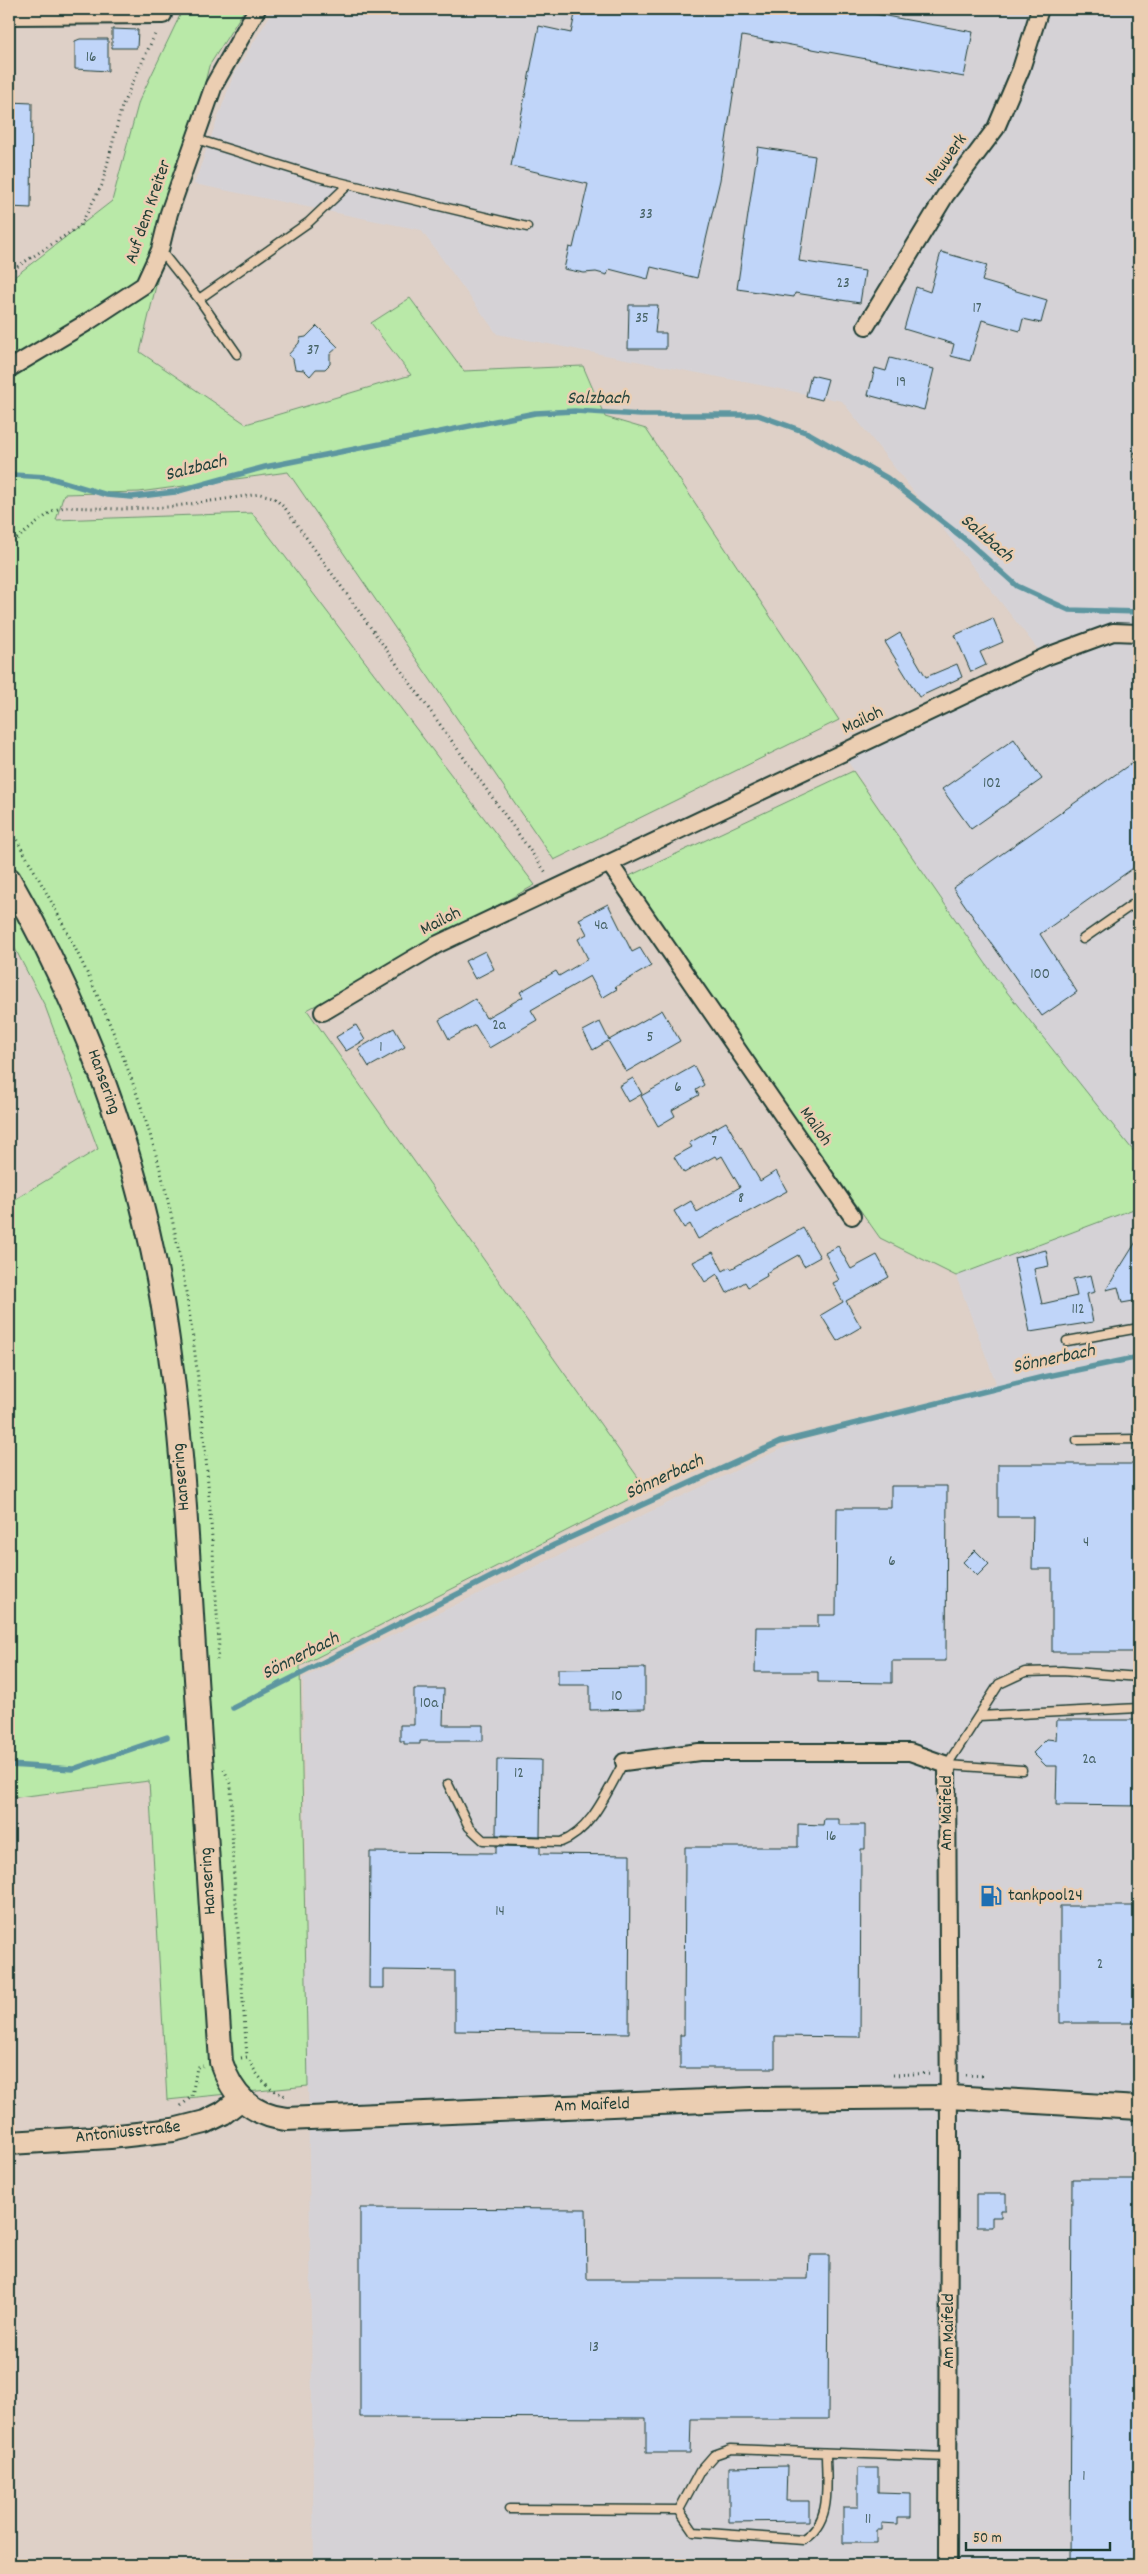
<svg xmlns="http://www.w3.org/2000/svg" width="1148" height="2574" font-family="Dekko,sans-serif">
<rect width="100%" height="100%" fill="#ded0c7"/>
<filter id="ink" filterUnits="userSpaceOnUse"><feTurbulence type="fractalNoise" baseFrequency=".02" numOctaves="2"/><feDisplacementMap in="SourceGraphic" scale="10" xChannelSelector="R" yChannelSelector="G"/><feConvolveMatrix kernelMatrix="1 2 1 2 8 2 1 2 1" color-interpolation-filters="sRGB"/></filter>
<g filter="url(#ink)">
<!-- built -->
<path fill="#d5d2d6" d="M274,9H1139V1158L995,977L842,753L1044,657L842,401L497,334L421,230L194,184L233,76Z
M1139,1207V2565H314L303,1678L791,1444L996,1383L956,1276Z"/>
<!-- green -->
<path fill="#b9e9a8" stroke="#6c936e" d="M183,9H245L209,66L140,352L246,424L411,375L371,323L410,298L464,371L583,366L605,417L646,429L839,720L554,860L288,472L139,492L64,494L56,520L252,513L535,885L307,1010L647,1490L300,1666L308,2086L167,2100L149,1781L18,1797L9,1795V1203L98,1149L45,1006L9,937V281L112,201L139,101Z
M853,771L995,977L1139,1158V1207L956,1276L880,1238L625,878Z"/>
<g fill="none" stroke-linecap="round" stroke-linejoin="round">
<!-- stream -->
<path stroke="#5d96a0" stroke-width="5.5" d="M9,478L13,475L47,477L107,495L132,497L175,492L265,467L535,413L575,411L641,415H758L808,433L887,478L967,541L1017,586L1069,610L1139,612
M233,1708L554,1545L780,1442L1043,1377L1139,1357
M9,1765L73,1769L167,1737"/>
</g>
<!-- building -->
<path fill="#c0d5f9" stroke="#1f3d34" d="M576,9H848L973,32L964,77L742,36L720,180L697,278L651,267L648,279L609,269L607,275L596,272L584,273L564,269L569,247L573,248L588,184L511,166L539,26L571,33Z
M112,29L138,30L137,48H112Z
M80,39H108V71L75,69V41Z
M9,102L32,103L31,208L9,207Z
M758,147L815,156L799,261L865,271L860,303L795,293L794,297L737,289Z
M941,252L987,265L982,281L1047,300L1041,323L1023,319L1020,331L982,320L970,361L951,356L954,344L904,329L916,287L930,292Z
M629,305H658L655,333H666V349H628Z
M317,326L338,347L330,354V364L325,369H316L310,376L304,370L295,369L293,359L288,355L299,343L300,338L306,337Z
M890,358L934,369L924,410L868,395L875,368L886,371Z
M811,375L828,379L822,400L806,396Z
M993,618L1003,642L980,652L986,665L971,672L955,635Z
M900,633L926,677L957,664L962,677L919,697L885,642Z
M1014,739L1042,779L971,829L942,789Z
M1139,758V864L1040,934L1077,992L1042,1016L953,888Z
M608,904L632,952L640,948L651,966L615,987L617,989L602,998L590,976L531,1010L537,1020L489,1048L475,1025L449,1039L439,1020L475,999L486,1018L523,997L520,992L556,971L559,976L588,959L578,939L587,934L579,919Z
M485,951L494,969L475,979L465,961Z
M662,1010L680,1041L626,1072L608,1041L593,1050L583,1031L600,1022L609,1040Z
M356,1025L365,1040L346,1051L336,1037Z
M394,1028L405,1047L369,1067L358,1049Z
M694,1066L704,1085L696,1090L699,1095L672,1110L675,1116L658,1126L641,1096Z
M633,1078L642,1094L628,1102L619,1086Z
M726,1122L760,1181L776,1171L787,1191L698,1239L690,1224L684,1228L674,1211L691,1201L697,1212L740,1187L722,1156L717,1159L715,1156L684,1173L674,1157L692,1147L689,1143Z
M803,1228L820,1257L804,1266L798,1255L766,1273L767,1276L748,1287L745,1282L727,1293L717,1274L705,1282L693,1262L713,1252L723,1271L730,1267L731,1269Z
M1139,1237V1300L1122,1303L1118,1287L1106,1290Z
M838,1246L851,1269L877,1255L889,1277L846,1301L861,1327L837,1341L821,1315L843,1302L833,1283L839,1280L825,1253Z
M1046,1250L1049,1266L1034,1269L1042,1304L1077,1296L1073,1279L1091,1275L1095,1292L1087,1294L1093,1322L1030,1332L1014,1258Z
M998,1464H1139V1652H1052V1569H1032L1033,1517H998Z
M891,1486H947L946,1661H892V1683L818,1682V1672H755L756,1627H818V1615H836L837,1508H891Z
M975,1550L989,1564L977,1576L963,1562Z
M645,1668V1709L590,1710V1685H558V1669Z
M414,1689H444L443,1725H483V1741H420V1744H404V1741H400V1725H414Z
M1057,1720H1139V1806L1056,1805L1057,1766H1046L1033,1753L1047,1739L1056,1740Z
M497,1759L541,1760L540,1836L496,1835Z
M824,1819H839V1825H865V1849H861L860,2037L775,2036V2068H680V2035H684L685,1847H798V1824L823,1825Z
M496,1846L540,1847V1854L630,1855L629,2033L455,2031V1971L384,1970V1988H369L370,1852L496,1853Z
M1060,1906H1139V2023H1060Z
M1072,2179H1139V2565H1070Z
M976,2194H1006V2210H1001V2217H992V2227H976Z
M360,2208L586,2209L587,2279H808L809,2255H829L828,2419H691L690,2453H646V2418L360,2417Z
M787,2466L786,2501H809V2521L729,2522V2467Z
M858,2468H878V2492L911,2493V2517H897V2524L882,2523V2530H877V2543H843V2507H858Z"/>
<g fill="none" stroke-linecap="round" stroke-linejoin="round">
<!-- lane casing -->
<g stroke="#1f3d34" stroke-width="11">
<path id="lane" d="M196,139L318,177L527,227
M160,250L199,299L237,354
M199,299L309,222L348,185
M1138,456H1139
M1083,939L1139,900
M1067,1341L1139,1328
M1077,1440L1139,1439
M979,1716L1139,1708
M1022,1770L947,1765L999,1684L1025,1672L1062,1671L1139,1677
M448,1784L469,1827L483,1840L561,1842C592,1831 608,1789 624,1762
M509,2509L679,2510L700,2471L714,2455L731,2449L948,2457
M679,2510L694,2532L803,2540C833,2522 826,2484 826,2453"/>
</g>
<!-- street casing -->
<g stroke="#1f3d34" stroke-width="20">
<path id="street" d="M9,16L163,15
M866,326L945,196L996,128L1021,69L1040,9
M9,369L86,323L144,285L160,250L169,213L214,85L257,9
M609,863L852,1216
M323,1012L436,945L1045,657L1113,632L1139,633
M624,1762L699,1752H910L947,1765L949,2132L948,2565"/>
</g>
<!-- secondary casing -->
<g stroke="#1f3d34" stroke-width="26">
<path id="secondary" d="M9,879C84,1009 137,1153 162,1301C181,1416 187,1532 194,1648C203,1786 212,1924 221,2062C232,2095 251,2115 286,2119L752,2099L949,2097L1139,2108
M9,2143L110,2137L173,2130L205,2122L223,2113L241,2099"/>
</g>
<!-- path -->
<path stroke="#1f3d34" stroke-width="3" stroke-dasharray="1 4" stroke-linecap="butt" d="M9,272L80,226L102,185L122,106L156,32
M9,545L52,511L64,507L122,509L169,507L260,494L273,497L285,508L547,874
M9,827C78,943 137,1068 168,1201C202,1346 209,1495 219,1643L217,1660
M224,1769L231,1786L233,1862L247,2057
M241,2058L247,2057C257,2076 265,2087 285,2096
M893,2075L932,2073
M966,2075L984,2076
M181,2106L192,2096L197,2067L203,2066"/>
<!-- lane -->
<use href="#lane" stroke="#ebceb2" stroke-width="8"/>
<!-- street -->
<use href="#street" stroke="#ebceb2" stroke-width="16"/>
<!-- secondary -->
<use href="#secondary" stroke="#ebceb2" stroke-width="22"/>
</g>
</g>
<!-- icons -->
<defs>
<g id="fuel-bare" transform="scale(1.725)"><path d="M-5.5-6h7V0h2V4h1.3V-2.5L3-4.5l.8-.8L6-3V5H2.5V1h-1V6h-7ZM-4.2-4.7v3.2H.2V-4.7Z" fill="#1f6fb2" stroke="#ebceb2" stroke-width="2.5" paint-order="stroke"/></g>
</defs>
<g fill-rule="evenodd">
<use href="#fuel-bare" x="991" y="1896"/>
</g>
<g text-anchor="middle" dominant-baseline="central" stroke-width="5" stroke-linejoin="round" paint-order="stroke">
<!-- number labels -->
<g font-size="15" fill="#476365">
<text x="91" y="58">16</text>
<text x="646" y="215">33</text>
<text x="843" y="284">23</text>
<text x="977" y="309">17</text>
<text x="642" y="319">35</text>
<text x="313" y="351">37</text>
<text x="901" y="383">19</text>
<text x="992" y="784">102</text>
<text x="601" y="926">4a</text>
<text x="1040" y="975">100</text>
<text x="499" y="1026">2a</text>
<text x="650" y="1038">5</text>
<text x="381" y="1048">1</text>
<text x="678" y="1088">6</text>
<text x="714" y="1142">7</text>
<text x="741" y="1199">8</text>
<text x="1078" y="1310">112</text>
<text x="1086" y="1543">4</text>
<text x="892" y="1562">6</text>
<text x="617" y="1697">10</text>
<text x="429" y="1704">10a</text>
<text x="1089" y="1760">2a</text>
<text x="519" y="1774">12</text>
<text x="831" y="1837">16</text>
<text x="500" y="1912">14</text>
<text x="1100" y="1965">2</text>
<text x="594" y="2348">13</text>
<text x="1084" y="2477">1</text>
<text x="868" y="2520">11</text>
</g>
<!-- street labels -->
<g font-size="18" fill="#1f3d34" stroke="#ebceb2">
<text transform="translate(947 160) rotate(-54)">Neuwerk</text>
<text transform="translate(149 212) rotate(-71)">Auf dem Kreiter</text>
<text transform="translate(863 721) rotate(-25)">Mailoh</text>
<text transform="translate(441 922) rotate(-27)">Mailoh</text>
<text transform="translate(103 1082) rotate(70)">Hansering</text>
<text transform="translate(815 1127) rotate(55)">Mailoh</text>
<text transform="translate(182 1477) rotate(-95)">Hansering</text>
<text transform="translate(947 1813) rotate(-90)">Am Maifeld</text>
<text transform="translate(209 1881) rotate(-94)">Hansering</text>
<text transform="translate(592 2106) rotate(-2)">Am Maifeld</text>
<text transform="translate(128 2133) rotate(-6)">Antoniusstraße</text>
<text transform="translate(949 2331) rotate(-90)">Am Maifeld</text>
</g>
<!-- poi labels -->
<g font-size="18" fill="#1f3d34" stroke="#ebceb2" text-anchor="start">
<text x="1008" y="1896">tankpool24</text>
</g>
<!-- water labels -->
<g font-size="19" font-style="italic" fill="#24443d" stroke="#ebceb2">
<text x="598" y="399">Salzbach</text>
<text transform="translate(196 469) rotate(-14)">Salzbach</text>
<text transform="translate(986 539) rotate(41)">Salzbach</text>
<text transform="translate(1054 1360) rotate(-12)">Sönnerbach</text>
<text transform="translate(665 1478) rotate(-25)">Sönnerbach</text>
<text transform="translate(301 1657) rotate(-27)">Sönnerbach</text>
</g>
</g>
<!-- margin -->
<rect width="1148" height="2574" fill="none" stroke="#ebceb2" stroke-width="30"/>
<rect x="15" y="15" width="1118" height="2544" fill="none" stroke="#1f3d34" stroke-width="2" filter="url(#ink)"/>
<!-- scale -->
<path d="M966 2542v8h144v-8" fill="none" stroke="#1f3d34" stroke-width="2.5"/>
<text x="973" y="2542" font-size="15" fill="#1f3d34" stroke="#ebceb2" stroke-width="4" paint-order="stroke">50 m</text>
</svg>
